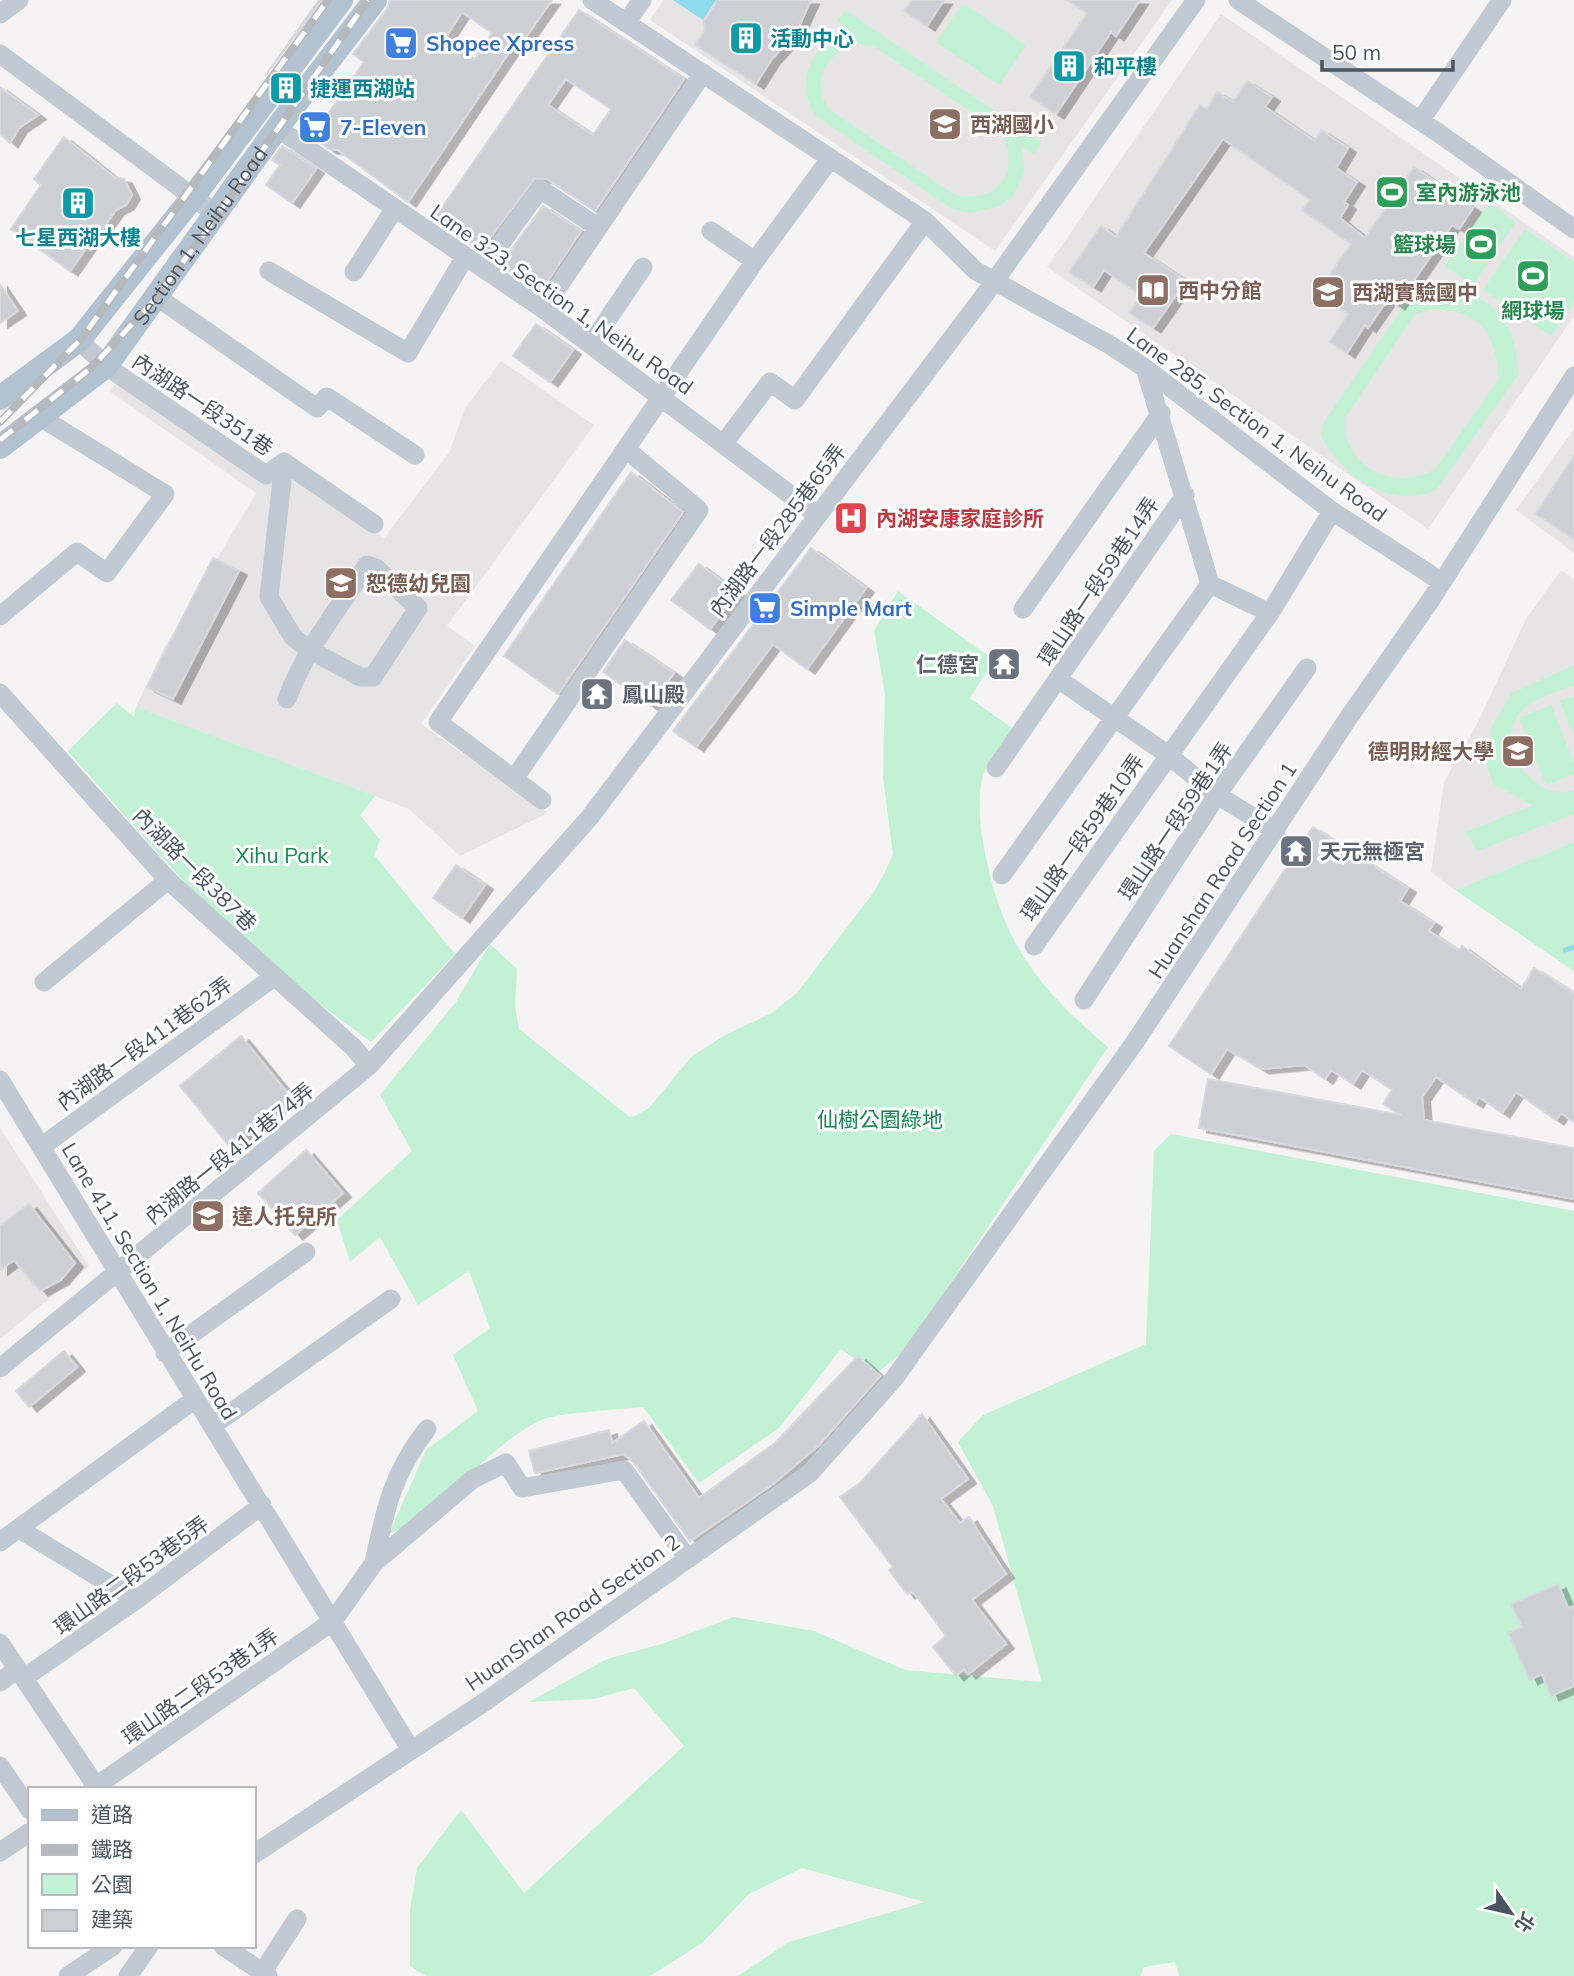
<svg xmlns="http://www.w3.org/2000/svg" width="1574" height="1976" font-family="Mulish,'Noto Sans TC',sans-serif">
<defs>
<filter id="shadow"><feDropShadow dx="8" dy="4.5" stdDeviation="0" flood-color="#0004"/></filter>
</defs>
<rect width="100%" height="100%" fill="#f5f3f3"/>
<!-- education -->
<path fill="#e6e4e5" d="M663,0H1172L995,251L650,20Z
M1221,14L1574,257V316L1428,529L1047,267Z
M501,361L594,425L447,626L475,646L421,724L548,813L460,856L409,809L136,707L163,650L256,493L109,391L129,371L276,478L286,472L384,538L449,453L465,408Z
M1574,429V553L1516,510Z
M1561,570L1574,579V842L1455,890L1431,872L1444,782L1479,720L1526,619Z
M0,1128L89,1266L0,1339Z"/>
<!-- green -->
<path fill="#c3f1d5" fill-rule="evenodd" d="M963,3L1026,45L999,85L936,42Z
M845,10L1042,143L1034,155L1021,146L1024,172L1013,196L1000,206L970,213L952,209L816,116C794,83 811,38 852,32L837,21ZM864,44L873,46L998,130C1026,167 997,208 953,194L829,109C808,78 830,47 864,44Z
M1489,203L1516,222L1473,285L1445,266Z
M1525,229L1574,262V302L1551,336L1483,290Z
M1454,287C1500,303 1517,326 1518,375L1436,490C1392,510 1341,477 1321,435L1324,422L1412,294L1434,288ZM1434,309C1483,312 1495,333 1499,379L1436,468C1396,494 1341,467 1345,418L1415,314Z
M898,591L994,660L970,698L1012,728C1003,742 990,758 984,773C977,789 980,826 983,842C1000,939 1034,985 1108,1047L905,1351L875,1374L841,1349L779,1428L699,1483L643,1407C622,1409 557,1413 541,1420C484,1448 447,1509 389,1534L426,1450L478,1411L453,1355L490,1328L469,1271L418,1305L380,1237L350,1262L337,1220L412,1151L380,1095L456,1002L490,944L517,969L515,1006L519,1029L631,1118L649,1108L692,1056L727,1034L770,1014L797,993L874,892L885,872L893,854L883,778L885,694L874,631Z
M1574,665V685C1560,691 1541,696 1529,705C1484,735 1534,806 1574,790V814L1477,851L1466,832L1533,805L1493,784L1486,763L1492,726L1512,693Z
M1574,696V736L1560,701Z
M117,703L134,717L136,707L375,796L360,815L380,840L374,855L455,954L371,1042C341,1019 310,998 281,974C202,908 136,828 68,751Z
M1551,705L1574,763V774L1546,785L1519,718Z
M1574,842V971L1455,890Z
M1171,1134L1574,1211V1976H1179L1175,1962L1144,1967L1140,1976H738L789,1942L925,1902L802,1868L749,1894L702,1943L650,1976H426L410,1966V1910L417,1868L461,1810L524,1893L684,1746L634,1688L593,1699L529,1702L607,1659L665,1643L733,1617L814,1631L905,1670L1042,1682L993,1506L958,1442L983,1415L1146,1344L1154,1151Z"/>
<!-- water -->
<path fill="#90daee" d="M673,0H716L703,20Z"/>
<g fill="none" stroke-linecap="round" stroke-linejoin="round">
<!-- stream -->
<path stroke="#90daee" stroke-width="5" d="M1565,950L1574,947"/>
</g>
<!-- building -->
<path fill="#cdcfd5" stroke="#d7d9de" stroke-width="2" fill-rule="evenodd" filter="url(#shadow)" d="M319,0H322L265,76Z
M390,0H552L516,51L512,48L408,202L338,150L329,149L312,137L364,62L353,54L387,9ZM462,12L492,33L474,60L444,40Z
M718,0H811L796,33L772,59L756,84L695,45L705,30L704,21Z
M912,0H944L927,26L904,11Z
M1067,0H1140L1116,36L1111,32L1056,114L1030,97L1087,13Z
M579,10L684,79L595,211L547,179L535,178L480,251L439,223L437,215ZM566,79L611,109L593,135L548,105Z
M1247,81L1272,97L1265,107L1315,141L1321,130L1348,148L1336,168L1357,182L1344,202L1348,205L1340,218L1365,238L1414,167L1473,208L1459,229L1452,225L1397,305L1388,299L1368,328L1365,325L1347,353L1330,342L1348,314L1317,293L1351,244L1302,210L1310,200L1223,139L1144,253L1186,281L1153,328L1129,313L1141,296L1104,270L1093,287L1069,272L1101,226L1116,237L1200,105L1207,109L1217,92L1233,102Z
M0,87L38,115L19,128L10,143L0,134Z
M64,137L114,177L124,179L132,195L126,205L116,210L98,235L96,234L70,271L11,229L41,185L34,179Z
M282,146L316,169L292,203L266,185L280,165L272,160Z
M543,206L581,231L540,292L500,265Z
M0,284L18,311L0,323Z
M536,324L573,350L550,382L513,356Z
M1574,456V539L1536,514Z
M631,472L683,512L558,694L504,656Z
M811,548L866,588L807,669L773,644L696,747L673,731Z
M213,558L239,571L173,699L147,687Z
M699,564L737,592L710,629L671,600Z
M625,640L674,673L651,706L603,672Z
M1313,827L1408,888L1400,901L1434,923L1429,931L1459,951L1462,946L1521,989L1534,968L1574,993V1122L1561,1113L1556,1120L1516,1092L1502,1113L1479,1097L1475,1103L1436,1077L1422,1097L1424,1120L1574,1148V1199L1199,1128L1208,1079L1401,1115L1383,1104L1392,1090L1362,1070L1353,1084L1331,1070L1325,1079L1304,1065L1261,1069L1227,1049L1211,1074L1169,1046Z
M456,865L485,885L462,918L433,898Z
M241,1036L291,1097L230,1147L180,1086Z
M306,1150L343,1193L295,1235L258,1193Z
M29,1204L75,1263L61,1280L40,1291L14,1260L0,1270V1226Z
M64,1351L77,1367L29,1407L16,1391Z
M858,1356L880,1376L819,1445L773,1484L690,1541L634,1463L624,1454L535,1473L529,1451L609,1430L612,1443L644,1421L699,1498L775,1443Z
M922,1414L968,1479L941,1499L960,1523L969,1517L1006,1574L972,1600L1006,1644L968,1674L964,1669L956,1676L933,1647L946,1636L915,1594L911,1592L907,1594L889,1570L893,1567L840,1497L860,1483Z
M1558,1584L1568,1608L1574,1606V1686L1551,1696L1542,1674L1530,1680L1508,1633L1522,1627L1511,1604Z"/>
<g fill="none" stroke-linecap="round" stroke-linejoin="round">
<!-- minor -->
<path stroke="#c1cad2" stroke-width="19" d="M592,0L925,221L976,271L1110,345L1145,368L1332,511L1442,582
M1238,0L1440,134L1574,229
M0,14L19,0
M626,23L642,0
M0,54L216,214
M1420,121L1502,0
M277,128L543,309L816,514
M711,231L755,261
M483,268L540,189L596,226
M269,271L408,353L465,257
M354,272L395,208
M157,297L317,408L327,397L415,455
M543,309L703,73
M79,340L106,366L266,475L284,462L374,524
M591,344L643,267
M1145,368L1210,584L1270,613
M724,443L770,382L795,400L925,221
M284,462L269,597L293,637L310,650L360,677H373L418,608L376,568L367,565C338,609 305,650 287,699
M1023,609L1161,413
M0,616L77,552L107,573L165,494L40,417
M1058,679L1167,754L1217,795L1276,831
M0,693L168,880L353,1047L369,1066
M996,768L1185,495
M514,779L438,722L755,261L830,159
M542,800L514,779L699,510L627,450
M1002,875L1210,584
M1034,946L1270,613L1332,511
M44,982L168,880
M1084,1000L1217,795L1307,668
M0,1080L411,1750
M41,1147L274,977
M165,1353L306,1252
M0,1368L369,1066L590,817L983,297L1196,0
M212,1426L391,1299
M19,1529L136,1600
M0,1542L195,1399
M374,1563C385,1510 392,1474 427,1429
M0,1643L98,1789
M24,1678L136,1600L262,1505
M0,1682L18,1669
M0,1766L30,1810
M92,1789L333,1621L374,1563L473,1479L506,1463L522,1488L624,1470L688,1559
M0,1852L30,1832
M254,1854L483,1703L810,1473L893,1380L1135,1042L1347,720L1432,598L1574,376
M223,1946L268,1976
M68,1976L113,1946
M128,1976L149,1946
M260,1976L297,1919"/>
<!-- major -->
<g stroke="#b3c2d1" stroke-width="24">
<path d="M0,398L79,340L193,197L341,0"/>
<path id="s1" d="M0,447L106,366L277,128L375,0"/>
</g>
<!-- rail casing -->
<g stroke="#b5b8bd" stroke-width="8">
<path id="rail" d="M0,422L81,339L328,0
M0,440L91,368L149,306L199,241L368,0"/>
</g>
<!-- rail -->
<use href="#rail" stroke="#fff" stroke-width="5" stroke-dasharray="16" stroke-linecap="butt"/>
</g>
<!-- icons -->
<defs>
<g id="building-square" transform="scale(1.75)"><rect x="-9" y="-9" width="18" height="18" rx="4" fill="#0f9aa8" stroke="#fff"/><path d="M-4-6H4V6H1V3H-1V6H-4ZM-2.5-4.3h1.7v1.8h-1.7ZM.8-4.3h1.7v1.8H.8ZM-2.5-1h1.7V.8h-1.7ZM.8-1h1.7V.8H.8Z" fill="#fff"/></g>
<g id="supermarket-square" transform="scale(1.75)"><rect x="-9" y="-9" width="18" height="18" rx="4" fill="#3f7fe0" stroke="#fff"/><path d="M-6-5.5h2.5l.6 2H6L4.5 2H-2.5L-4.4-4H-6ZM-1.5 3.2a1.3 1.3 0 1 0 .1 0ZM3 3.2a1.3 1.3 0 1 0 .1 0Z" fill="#fff"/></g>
<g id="school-square" transform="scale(1.75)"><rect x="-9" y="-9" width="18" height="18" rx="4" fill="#8d6e63" stroke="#fff"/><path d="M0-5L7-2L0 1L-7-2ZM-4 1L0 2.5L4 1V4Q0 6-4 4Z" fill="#fff"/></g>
<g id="stadium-square" transform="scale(1.75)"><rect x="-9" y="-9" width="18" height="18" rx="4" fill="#2e9e5b" stroke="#fff"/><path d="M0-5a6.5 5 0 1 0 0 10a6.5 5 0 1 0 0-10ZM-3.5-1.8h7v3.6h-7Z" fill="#fff"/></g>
<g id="library-square" transform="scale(1.75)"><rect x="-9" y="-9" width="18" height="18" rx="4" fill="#8d6e63" stroke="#fff"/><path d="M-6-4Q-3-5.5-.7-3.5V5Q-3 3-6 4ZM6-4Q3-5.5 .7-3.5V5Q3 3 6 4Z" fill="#fff"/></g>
<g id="hospital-square" transform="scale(1.75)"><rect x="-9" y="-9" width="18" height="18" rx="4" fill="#e0444e" stroke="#fff"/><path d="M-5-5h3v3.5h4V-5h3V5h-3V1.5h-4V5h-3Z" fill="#fff"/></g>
<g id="temple-square" transform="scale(1.75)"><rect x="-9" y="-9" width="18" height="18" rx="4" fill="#6b7280" stroke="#fff"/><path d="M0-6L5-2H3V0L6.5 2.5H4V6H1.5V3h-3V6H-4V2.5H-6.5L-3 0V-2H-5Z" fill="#fff"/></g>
<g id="university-square" transform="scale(1.75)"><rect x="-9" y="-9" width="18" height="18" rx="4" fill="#8d6e63" stroke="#fff"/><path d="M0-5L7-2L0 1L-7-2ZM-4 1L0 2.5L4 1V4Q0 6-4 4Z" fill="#fff"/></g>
</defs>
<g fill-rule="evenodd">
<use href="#building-square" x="746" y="38"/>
<use href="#supermarket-square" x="401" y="43"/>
<use href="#building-square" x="1069" y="66"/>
<use href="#building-square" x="286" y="88"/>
<use href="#school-square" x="945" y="124"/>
<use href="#supermarket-square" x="315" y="127"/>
<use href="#stadium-square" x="1392" y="192"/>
<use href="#building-square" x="78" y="203"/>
<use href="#stadium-square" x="1481" y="244"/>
<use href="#stadium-square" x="1533" y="276"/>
<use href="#library-square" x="1153" y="290"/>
<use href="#school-square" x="1328" y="292"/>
<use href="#hospital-square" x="851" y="518"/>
<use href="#school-square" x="341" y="583"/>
<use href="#supermarket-square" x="765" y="608"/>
<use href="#temple-square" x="1004" y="664"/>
<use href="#temple-square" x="597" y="694"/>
<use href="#university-square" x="1518" y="751"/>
<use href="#temple-square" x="1296" y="851"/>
<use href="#school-square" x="208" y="1216"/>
</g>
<g text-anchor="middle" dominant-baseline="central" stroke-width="6" stroke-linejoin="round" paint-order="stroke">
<!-- culture labels -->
<g font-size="21" font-weight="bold" fill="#0d838f" stroke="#fff" text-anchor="start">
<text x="770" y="38">活動中心</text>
<text x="1094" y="66">和平樓</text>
<text x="310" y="88">捷運西湖站</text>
<text x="78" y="237" text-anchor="middle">七星西湖大樓</text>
</g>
<!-- shop labels -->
<g font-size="21" font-weight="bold" fill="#366cbe" stroke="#fff" text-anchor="start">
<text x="426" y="43">Shopee Xpress</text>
<text x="340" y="127">7-Eleven</text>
<text x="790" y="608">Simple Mart</text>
</g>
<!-- education labels -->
<g font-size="21" font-weight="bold" fill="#785e54" stroke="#fff" text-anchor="start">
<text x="970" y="124">西湖國小</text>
<text x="1178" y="290">西中分館</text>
<text x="1352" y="292">西湖實驗國中</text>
<text x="366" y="583">恕德幼兒園</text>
<text x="1494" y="751" text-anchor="end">德明財經大學</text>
<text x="232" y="1216">達人托兒所</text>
</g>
<!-- leisure labels -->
<g font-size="21" font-weight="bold" fill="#27864d" stroke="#fff" text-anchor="start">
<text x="1416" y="192">室內游泳池</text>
<text x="1456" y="244" text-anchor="end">籃球場</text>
<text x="1533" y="310" text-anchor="middle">網球場</text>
</g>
<!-- street labels -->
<g font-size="21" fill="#4a5661" stroke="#fff">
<text stroke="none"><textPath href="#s1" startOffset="294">Section 1, Neihu Road</textPath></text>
<text transform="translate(562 299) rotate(35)">Lane 323, Section 1, Neihu Road</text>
<text transform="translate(203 404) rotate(34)">內湖路一段351巷</text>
<text transform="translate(1257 424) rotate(36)">Lane 285, Section 1, Neihu Road</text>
<text transform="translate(777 530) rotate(-53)">內湖路一段285巷65弄</text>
<text transform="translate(1098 581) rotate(-56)">環山路一段59巷14弄</text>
<text transform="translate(1175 821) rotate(-56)">環山路一段59巷1弄</text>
<text transform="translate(1082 837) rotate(-55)">環山路一段59巷10弄</text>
<text transform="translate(195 869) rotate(45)">內湖路一段387巷</text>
<text transform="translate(1222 870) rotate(-57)">Huanshan Road Section 1</text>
<text transform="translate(144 1043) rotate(-36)">內湖路一段411巷62弄</text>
<text transform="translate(229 1153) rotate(-39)">內湖路一段411巷74弄</text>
<text transform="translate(150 1281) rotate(59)">Lane 411, Section 1, NeiHu Road</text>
<text transform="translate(131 1575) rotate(-36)">環山路二段53巷5弄</text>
<text transform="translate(572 1612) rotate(-35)">HuanShan Road Section 2</text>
<text transform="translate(200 1686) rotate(-35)">環山路二段53巷1弄</text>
</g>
<!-- health labels -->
<g font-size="21" font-weight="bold" fill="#be3a42" stroke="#fff" text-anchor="start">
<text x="876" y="518">內湖安康家庭診所</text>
</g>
<!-- worship labels -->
<g font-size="21" font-weight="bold" fill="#5b616d" stroke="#fff" text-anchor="start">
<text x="979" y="664" text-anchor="end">仁德宮</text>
<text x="622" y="694">鳳山殿</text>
<text x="1320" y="851">天元無極宮</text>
</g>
<!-- park labels -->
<g font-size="21" fill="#17864f" stroke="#fff">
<text x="282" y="855">Xihu Park</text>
<text x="880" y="1119">仙樹公園綠地</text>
</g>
</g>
<!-- legend -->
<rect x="28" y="1787" width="228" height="161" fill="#ffffff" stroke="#b7bbc0" stroke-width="2"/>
<rect x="42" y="1810" width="35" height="10" fill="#b3c2d1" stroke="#b7bbc0" stroke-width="2"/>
<text x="91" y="1822" font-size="21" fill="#4a5661">道路</text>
<rect x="42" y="1845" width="35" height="10" fill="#b5b8bd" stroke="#b7bbc0" stroke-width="2"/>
<text x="91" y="1857" font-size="21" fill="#4a5661">鐵路</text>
<rect x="42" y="1874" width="35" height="21" fill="#c3f1d5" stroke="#b7bbc0" stroke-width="2"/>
<text x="91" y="1892" font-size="21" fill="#4a5661">公園</text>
<rect x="42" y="1910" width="35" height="21" fill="#cdcfd5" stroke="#b7bbc0" stroke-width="2"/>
<text x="91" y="1927" font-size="21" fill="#4a5661">建築</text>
<!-- north arrow -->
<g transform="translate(1511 1913) rotate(124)" stroke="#ffffff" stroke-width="5" paint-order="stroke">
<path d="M0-5L12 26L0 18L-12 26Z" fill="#4a5661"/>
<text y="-10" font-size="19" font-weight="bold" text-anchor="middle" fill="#4a5661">北</text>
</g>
<!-- scale -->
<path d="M1322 60v10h131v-10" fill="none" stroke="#4a5661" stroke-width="3.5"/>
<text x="1332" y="60" font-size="21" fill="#4a5661" stroke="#ffffff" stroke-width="5" paint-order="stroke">50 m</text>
</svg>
